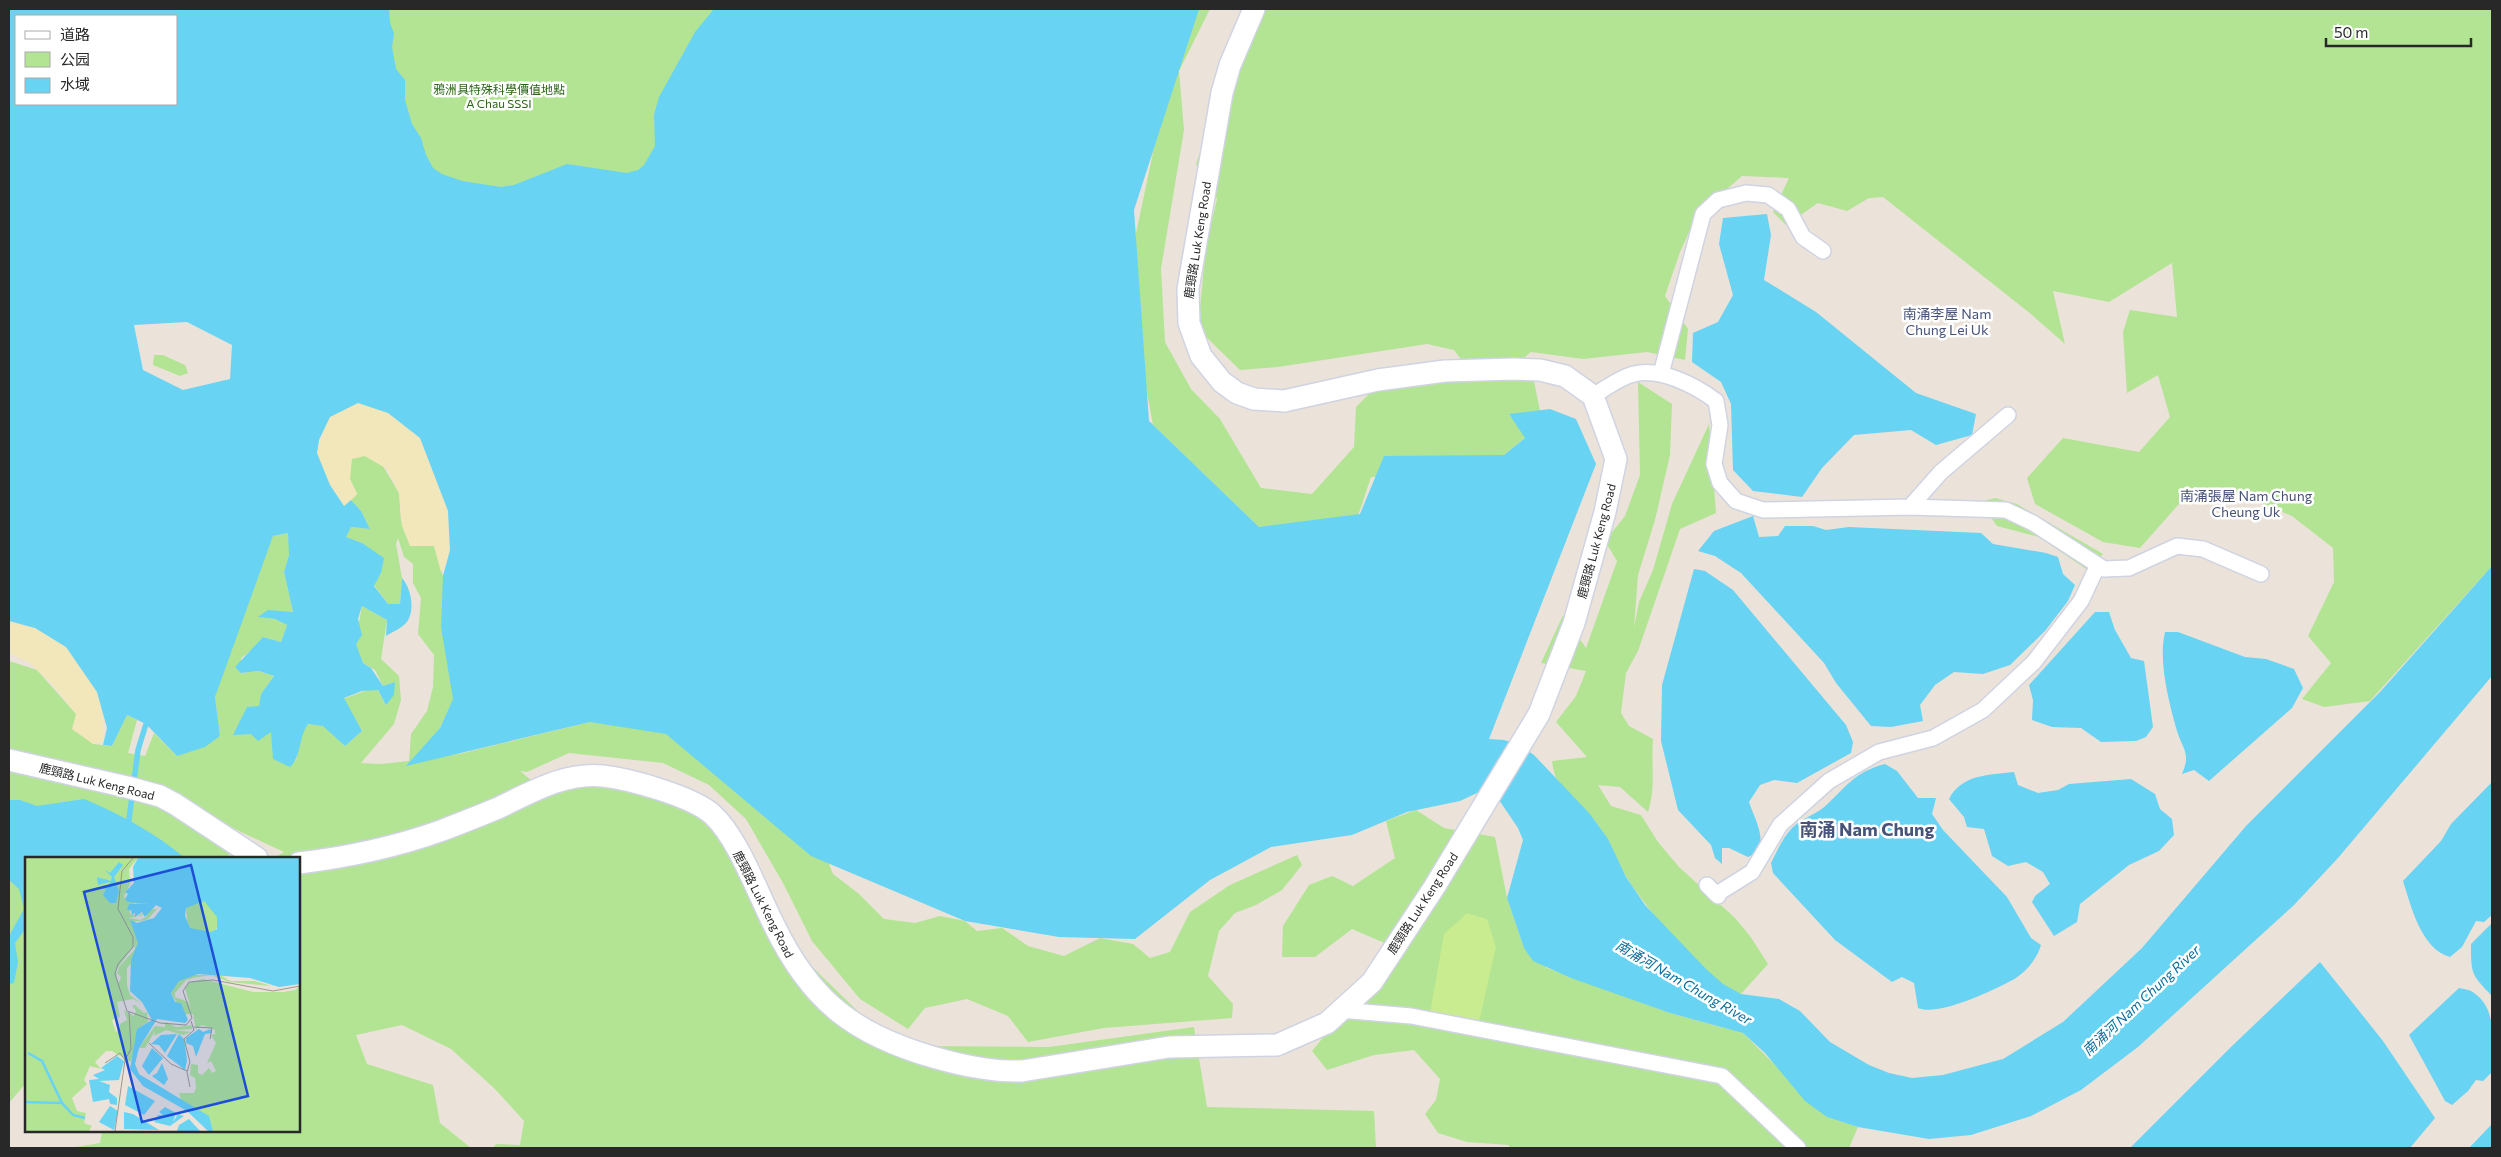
<svg xmlns="http://www.w3.org/2000/svg" width="2501" height="1157" font-family="Commissioner,'Noto Sans SC',sans-serif">
<rect width="100%" height="100%" fill="#ebe3d9"/>
<!-- green -->
<path fill="#b2e493" d="M386,9H743L639,192L505,194L453,182L406,152Z
M1178,9H1210L1179,71L1184,130L1161,269L1165,342L1191,389L1220,419L1261,488L1312,494L1354,447L1356,407L1387,376L1472,374L1454,350L1427,344L1278,367L1240,370L1198,329L1206,246L1217,199L1196,164L1218,99L1260,9H2492V566L2370,701L2324,707L2302,699L2331,663L2308,636L2334,582L2333,548L2292,516L2237,493L2186,496L2140,548L2103,542L2035,504L2027,478L2063,438L2139,452L2170,417L2158,375L2127,393L2123,332L2130,310L2177,317L2172,263L2109,302L2053,291L2065,344L2031,314L1883,197L1869,198L1847,211L1818,203L1786,225L1773,212L1789,178L1742,176L1697,215L1680,252L1665,296L1688,329L1685,360L1647,352L1583,359L1531,352L1502,377L1534,381L1540,411L1509,415L1528,435L1504,455L1398,477H1371L1357,519L1259,527L1153,425L1126,281L1155,143Z
M154,355H163L185,365L188,373L180,376L153,365Z
M1638,382L1672,404L1670,455L1655,520L1638,575L1634,628L1639,602L1653,570L1672,504L1709,424L1716,513L1680,529L1638,651L1626,673L1621,713L1629,726L1653,739C1651,765 1656,787 1648,812L1620,787L1598,785L1611,806L1641,815L1658,842L1679,867L1735,918L1750,936L1768,964L1741,994C1708,984 1646,908 1627,878C1616,861 1610,842 1598,825C1586,808 1569,796 1557,779C1554,775 1553,767 1552,761L1587,757L1556,722L1576,696L1586,671L1541,663L1563,615L1586,648L1617,561L1605,541L1625,516L1640,475Z
M347,456H365L383,466L399,493L401,521L434,546L446,586L455,696L430,748L418,759L459,754L590,722L677,732L819,838L833,874L859,894L884,919L915,923L940,916L965,921L977,931L1002,928L1028,946L1064,956L1100,938L1133,944L1150,958L1170,952L1190,912L1230,885L1297,855L1302,865L1282,890L1256,905L1235,913L1219,931L1208,976L1233,1004L1232,1018L1104,1028L1028,1042L1008,1016L967,999L925,1008L908,1029L860,999L812,941L783,883L746,819L709,785L663,763L569,753L527,772L520,771L532,781L575,768L686,787L715,815L796,951L879,1032L921,1046L1049,1047L1194,1027L1207,1107L1374,1111L1376,1148H493L496,1144L520,1145L524,1121L495,1089L451,1049L402,1025L356,1035L367,1064L433,1085L440,1123L471,1148H70L100,1143L102,1131H299V858H274L284,852L239,831L154,787L27,753L177,811L230,848L229,858H26V1083L9,1103V752H23L9,751V661L37,670L76,714L93,744L112,746L127,715L137,720L128,753L145,756L154,733L177,756L220,736L215,697L225,658L273,536L288,533L290,552L284,572L293,612L268,611L259,617L275,619L287,625L281,642L263,637L255,648L241,658V673L259,671L274,676L261,694L271,732L296,761L302,733L308,724L327,726L345,746L362,731L343,699L376,687L386,705L395,682L383,686L375,670L363,663L355,643L362,606L387,620L381,659L399,676L401,700L394,724L361,763L381,764L409,761L411,734L427,711L433,687L434,655L418,634L421,598L413,583V564L404,557L398,538L396,544L402,578L400,604H388L374,585L381,573L362,543L345,537L351,527L370,529L361,511L351,500L357,494L350,479Z
M1995,498L2017,504L2103,554L2086,569L2039,537L1997,526L1980,502Z
M1416,810L1444,828L1495,837L1507,898L1524,948L1547,968L1670,1013L1743,1033L1827,1117L1858,1127L1849,1148H1509V1145L1467,1142L1438,1133L1425,1114L1436,1100L1440,1079L1414,1050L1374,1055L1327,1070L1312,1051L1348,1007L1387,944L1352,929L1315,957H1282L1283,926L1309,885L1332,876L1353,886L1395,858L1386,821Z"/>
<!-- sand -->
<path fill="#f2e7ba" d="M352,403H374L400,416L420,438L448,511L449,557L441,572L434,546H410L402,526L399,493L387,469L365,456L352,459L350,479L357,494L345,507L328,482L317,453L327,419Z
M9,621L37,629L66,647L97,692L103,716L104,741L93,744L72,729L76,714L53,685L30,663L9,653Z"/>
<!-- pitch -->
<path fill="#c8ec8f" d="M1467,913L1487,919L1496,947L1479,1022L1430,1013L1444,934Z"/>
<!-- water -->
<path fill="#68d3f2" fill-rule="evenodd" d="M9,9H389L390,23L394,33L392,47L396,69L405,80V100L412,124L421,138L426,155L433,168L442,174L462,181L501,187L514,185L567,164L627,173L638,170L644,165L655,146L654,115L659,97L695,32L714,9H1199L1134,210L1149,421L1259,527L1360,514L1384,456L1504,455L1525,438L1509,414L1550,409L1576,419L1596,464L1489,739L1504,740L1518,744L1534,755L1590,814L1608,839L1626,877L1645,905L1706,969L1723,984L1741,994L1779,999L1800,1011L1830,1042L1869,1065L1889,1073L1912,1078L1943,1075L2003,1059L2063,1022L2142,948L2246,826L2380,692L2492,566V676L2338,858L2294,905L2138,1047L2081,1090L2031,1116L1971,1135L1929,1139L1858,1127L1827,1117L1805,1101L1765,1053L1743,1033L1670,1013L1571,978L1533,961L1524,948L1507,898L1523,840L1518,828L1499,800L1488,793L1479,792L1460,801L1407,812L1352,835L1271,847L1210,880L1135,939L1059,937L965,921L811,856L666,734L590,722L406,766L440,728L453,699L441,627L443,576L450,550L448,511L420,438L388,413L358,403L330,417L319,440L317,453L330,485L344,506L351,500L361,511L370,529L351,527L346,537L362,543L384,558L381,573L374,586L388,604H400L402,578C411,588 416,611 406,623C402,628 392,632 386,636L387,620L362,606L358,619L362,635L356,644L363,663L371,668L383,686L395,682L394,695L386,705L378,690L362,691L344,698L362,731L345,746L323,726L308,724C298,738 302,756 290,767L273,759L271,732L258,741L251,734L233,735L247,707L259,706L261,694L274,676L259,671L241,673L235,667L263,637L281,642L287,625L275,619L258,617L268,610L293,612L284,572L289,555L288,533L273,536L215,697L220,736L205,747L177,756L146,724L127,715L112,746L103,745L107,728L97,692L66,647L35,628L9,621ZM16,16H176V104H16ZM187,322L232,345L230,379L183,390L143,370L134,325Z
M1767,214L1771,235L1764,280L1816,312L1916,393L1976,414L1972,435L1936,445L1911,430L1854,435L1822,468L1802,497L1753,491L1733,470L1731,404L1721,382L1692,362L1693,333L1718,322L1733,295L1719,244L1723,218Z
M1753,516L1759,537L1778,536L1785,526H1813L1826,530L1849,527L1981,533L1993,544L2046,553L2058,557L2063,574L2075,585L2068,601L2045,631L2010,665L1983,674L1954,672L1935,685L1920,705L1923,721L1891,727L1871,726L1836,683L1824,663L1741,573L1715,556L1698,551L1714,531Z
M1694,569L1705,571L1733,590L1846,725L1853,742L1851,753L1797,783L1774,780L1760,785L1749,802C1754,818 1773,849 1748,857L1729,848H1722V864L1715,858L1711,845L1678,810L1661,741L1662,685Z
M2095,612H2109L2115,630L2131,658L2144,661L2153,727L2146,737L2136,741L2101,742L2081,728L2052,727L2032,720L2033,700L2029,685Z
M2165,632H2178L2245,657L2266,659L2294,669L2303,688L2292,708L2209,781L2194,770L2182,774C2191,753 2183,750 2177,731C2169,702 2158,662 2165,632Z
M1885,764L1897,771L1918,798H1936L1932,814L1943,830L2007,897L2031,938L2041,945C2037,958 2028,970 2016,978C1997,989 1938,1017 1918,1008L1914,983L1902,977L1892,982L1835,940L1773,873L1771,863C1777,851 1783,837 1793,827C1801,819 1814,815 1823,808C1845,789 1853,772 1885,764Z
M2014,772L2018,785L2038,793L2058,790L2069,784L2131,779L2155,794L2160,809L2172,819L2174,835L2159,851L2129,865L2080,904L2077,922L2054,936L2032,902L2035,896L2050,884L2043,872L2026,862L2008,866L1992,856L1984,829L1967,827L1964,817L1949,799C1962,774 1989,775 2014,772Z
M2492,782V915L2484,922L2476,921L2462,947L2450,957C2421,949 2411,906 2403,881L2441,841L2451,824Z
M84,799C120,814 155,833 185,858H26V928L15,943L18,962L14,983L9,984V936L24,909L19,889L9,880V800H20L37,806Z
M2492,923V996C2471,974 2471,974 2471,944Z
M2320,962L2383,1041L2435,1118L2410,1148H2130L2231,1047Z
M2459,988C2464,989 2471,990 2474,993C2499,1010 2492,1047 2492,1072L2483,1081L2476,1080L2468,1091L2452,1105L2445,1101L2409,1035Z
M2492,1124V1148H2469Z"/>
<g fill="none" stroke-linecap="round" stroke-linejoin="round">
<!-- stream -->
<path stroke="#68d3f2" stroke-width="5.5" d="M128,827L138,750L146,724"/>
<!-- street casing -->
<g stroke="#cfd3e2" stroke-width="18">
<path id="street" d="M1661,374L1703,214L1718,200L1746,193L1768,195L1788,209L1803,237L1823,251
M1593,396C1605,389 1620,377 1634,374C1660,367 1696,386 1716,401L1720,425L1714,464L1720,483L1736,501L1763,510L1910,507L2006,510L2033,523L2104,569L2129,568L2177,546L2203,549L2261,574
M1910,507L1941,472L2008,415
M1707,885L1718,896L1720,892L1752,872L1780,825L1829,781L1879,752L1933,738L1983,710L2034,662L2081,601L2098,565
M1340,1010L1411,1016L1722,1076L1798,1148"/>
</g>
<!-- secondary casing -->
<g stroke="#cfd3e2" stroke-width="24">
<path id="secondary" d="M9,760L127,787L160,796L175,804L257,858
M299,863C349,857 396,847 443,830C461,823 479,816 496,809C530,793 564,772 603,776C630,779 694,797 713,815C738,838 758,894 774,925C811,1002 855,1035 936,1058C964,1066 992,1072 1022,1071L1169,1047L1277,1045L1327,1023L1372,982L1435,886L1539,714L1574,623L1605,512L1616,459L1593,396L1565,376L1540,370L1514,369L1445,371L1378,380L1284,401L1254,399L1237,393L1222,382L1201,356L1189,323L1188,289L1222,93L1230,65L1254,9"/>
</g>
<!-- street -->
<use href="#street" stroke="#fff" stroke-width="15"/>
<!-- secondary -->
<use href="#secondary" stroke="#fff" stroke-width="21"/>
</g>
<g text-anchor="middle" dominant-baseline="central" stroke-width="5" stroke-linejoin="round" paint-order="stroke">
<!-- park labels -->
<g font-size="12" fill="#2b6617" stroke="#fff">
<text x="499" y="89">鴉洲具特殊科學價值地點<tspan x="499" dy="14">A Chau SSSI</tspan></text>
</g>
<!-- street labels -->
<g font-size="12" fill="#282828" stroke="#fff">
<text transform="translate(1197 240) rotate(-81)">鹿頸路 Luk Keng Road</text>
<text transform="translate(1596 541) rotate(-75)">鹿頸路 Luk Keng Road</text>
<text transform="translate(97 781) rotate(14)">鹿頸路 Luk Keng Road</text>
<text transform="translate(1422 903) rotate(-57)">鹿頸路 Luk Keng Road</text>
<text transform="translate(764 904) rotate(63)">鹿頸路 Luk Keng Road</text>
</g>
<!-- neighbourhood labels -->
<g font-size="14" fill="#48537a" stroke="#fff">
<text x="1947" y="313">南涌李屋 Nam<tspan x="1947" dy="16">Chung Lei Uk</tspan></text>
<text x="2246" y="495">南涌張屋 Nam Chung<tspan x="2246" dy="16">Cheung Uk</tspan></text>
</g>
<!-- water labels -->
<g font-size="14" font-style="italic" fill="#096f9b" stroke="#fff">
<text transform="translate(1684 982) rotate(30)">南涌河 Nam Chung River</text>
<text transform="translate(2141 1000) rotate(-43)">南涌河 Nam Chung River</text>
</g>
<!-- district labels -->
<g font-size="18" font-weight="bold" fill="#48537a" stroke="#fff">
<text x="1867" y="829">南涌 Nam Chung</text>
</g>
</g>
<!-- overview -->
<g transform="translate(25 857)">
<rect width="275" height="275" fill="#ebe3d9"/>
<path d="M0,1H113L104,12L105,27L99,39L100,42L123,47L113,49L110,45V49L105,50V57L112,59L118,56V58L104,61L115,63L123,59L119,58L124,52H132L122,63L106,65L114,87L110,102L102,111V128L105,138L117,147L108,142L92,145L95,160L87,163L91,175L95,173V167L102,163L99,153L109,159L111,154L107,148H110L119,156L122,155L123,165L112,172L111,192L105,205L87,194H81L70,205L76,212L65,209L59,223L62,227L47,241L52,254L61,256L59,266L67,269L64,274H0ZM107,75L110,92L94,110L92,116L96,120L93,127L91,113L109,89ZM178,42L195,63L189,77L163,72L161,49ZM166,118H179L197,119L205,124H230L246,129L204,125L186,118L168,121L161,123L150,136V140L163,145L166,152L160,131L163,126L178,122L228,135H259L270,133L275,128V274H188L184,260L156,243L154,236H169L171,231L170,221L165,218L166,207L173,208V216L177,218L184,211L187,216L191,214L186,204L182,206L191,186L186,178L190,177V173L177,168L171,172L168,157H158L146,136L153,124ZM140,165L151,170L168,168L167,172L149,173L166,175L158,178L141,173L129,179L130,174L120,191H114L130,169L140,170Z" fill="#b2e493" fill-rule="evenodd"/>
<path d="M113,1H275V127L254,130L225,121L173,117L154,124L146,136L150,145L156,146L163,163L160,166L132,162L114,191L110,207L114,217L184,259L188,274H183L162,254L118,229L105,212L112,172L127,163L117,145L105,134L106,103L113,86L105,63L112,66L129,61L137,51L131,48L120,60L117,55L110,60V56L107,58L106,53H102L104,47H123L103,45L100,42L103,37L100,35L109,26L108,10ZM179,44L192,60V72L186,75L165,71L160,59L161,51ZM94,5L98,8L89,20L94,34L91,46H85L78,38L81,32L75,31L84,30L85,25L73,28L72,20L86,24L87,20L79,12L85,16ZM174,172L178,175L185,172L187,176L180,177L171,200L168,189L161,186V181ZM152,177L140,196L134,188L126,187L136,178ZM154,177L159,182L162,203L160,213L142,199ZM127,191L138,201L124,218L117,209ZM92,199L99,204L94,223L74,224L85,228L84,235L92,241V248L85,247L84,242L68,245L64,223L74,222L68,218L80,213L76,211ZM137,206L143,222L139,228L127,219L132,216ZM103,229L130,244L119,258L100,248ZM85,249L93,254L89,273L74,265ZM140,250L151,256L148,265L153,257L159,259L145,269L129,265L133,258H138L134,255ZM99,255L108,257L134,273L99,272ZM164,262L175,274H152L154,268Z" fill="#68d3f2" fill-rule="evenodd"/>
<path fill="none" stroke="#68d3f2" stroke-width="2.5" d="M3,196L17,204L37,246L48,258L60,261M0,245L36,246"/>
<path fill="none" stroke="#9d9892" stroke-width="1" d="M108,1L97,14L93,52L108,80V90L93,107L90,117L102,154L135,166L161,168L167,161L158,134L164,125L188,123L248,134L275,129M169,170L187,171L185,182M124,186L146,207L162,214M80,206L95,196L100,203M165,230L162,215L165,205L159,182L169,173L166,164M90,274L100,203L106,192L104,155"/>
<path fill="#1d4ed8" fill-opacity="0.15" stroke="#1d4ed8" stroke-width="2.5" d="M166,8L223,239L117,265L59,35Z"/>
<rect width="275" height="275" fill="none" stroke="#282828" stroke-width="2.5"/>
</g>
<!-- border -->
<rect width="2501" height="1157" fill="none" stroke="#282828" stroke-width="20"/>
<!-- legend -->
<rect x="15" y="15" width="162" height="90" fill="#ffffff" stroke="#a9a9a9"/>
<rect x="25" y="31" width="25" height="8" fill="#ffffff" stroke="#a9a9a9"/>
<text x="60" y="40" font-size="15" fill="#282828">道路</text>
<rect x="25" y="52" width="25" height="15" fill="#b2e493" stroke="#a9a9a9"/>
<text x="60" y="65" font-size="15" fill="#282828">公园</text>
<rect x="25" y="78" width="25" height="15" fill="#68d3f2" stroke="#a9a9a9"/>
<text x="60" y="90" font-size="15" fill="#282828">水域</text>
<!-- scale -->
<path d="M2326 38v8h145v-8" fill="none" stroke="#282828" stroke-width="2.5"/>
<text x="2334" y="38" font-size="15" fill="#282828" stroke="#ffffff" stroke-width="4" paint-order="stroke">50 m</text>
</svg>
